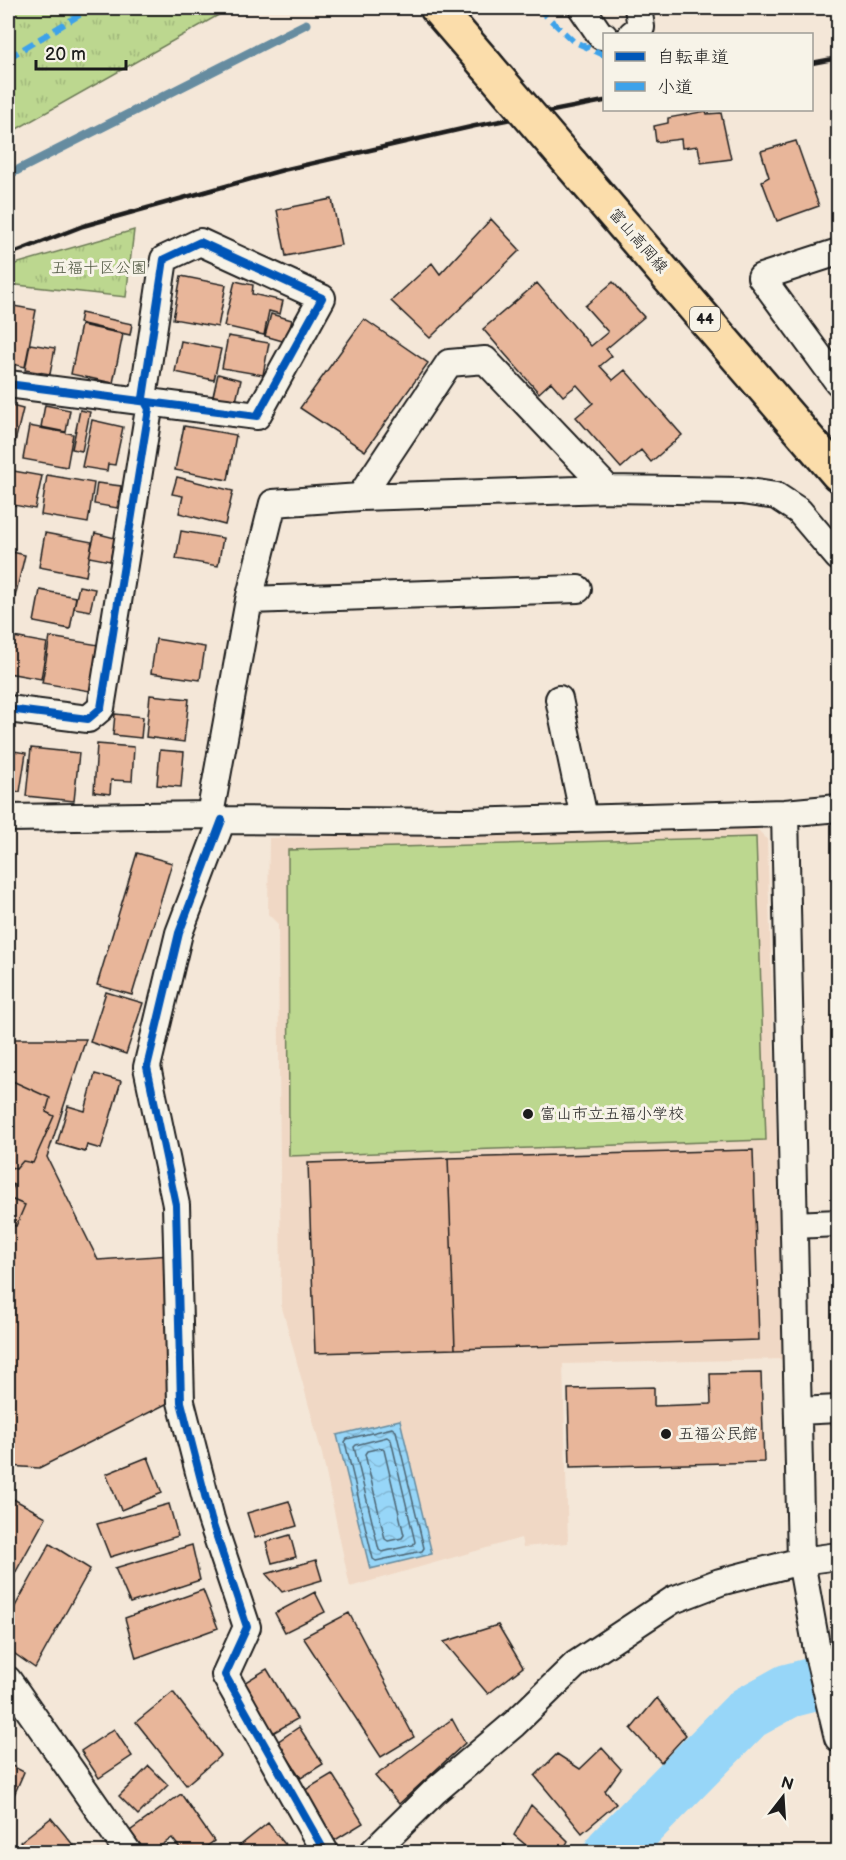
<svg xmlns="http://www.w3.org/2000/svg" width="846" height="1860" font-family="'Balsamiq Sans','Klee One',sans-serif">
<defs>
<pattern id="grass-tufts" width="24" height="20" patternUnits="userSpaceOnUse" patternTransform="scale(1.5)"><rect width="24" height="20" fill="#bcd78f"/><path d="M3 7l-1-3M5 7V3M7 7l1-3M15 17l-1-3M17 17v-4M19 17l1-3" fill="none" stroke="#a1b87b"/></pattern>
<pattern id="water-waves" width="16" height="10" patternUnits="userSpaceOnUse" patternTransform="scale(1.5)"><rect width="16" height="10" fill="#97d6f8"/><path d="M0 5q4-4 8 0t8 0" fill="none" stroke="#82b7d4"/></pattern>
</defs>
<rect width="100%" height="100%" fill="#f4e7d8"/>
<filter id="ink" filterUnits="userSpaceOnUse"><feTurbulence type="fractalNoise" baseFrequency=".0167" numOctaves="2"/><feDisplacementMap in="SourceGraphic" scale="12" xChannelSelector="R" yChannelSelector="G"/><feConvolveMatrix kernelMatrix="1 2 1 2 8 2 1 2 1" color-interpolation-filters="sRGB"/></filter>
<g filter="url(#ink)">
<!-- built -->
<path fill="#f0d8c5" d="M752,824L767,839L784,1359L563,1364L568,1543L523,1547L521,1538L350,1587L322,1454L281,1304L278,924L268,914L269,838Z"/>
<!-- grass -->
<path fill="url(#grass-tufts)" stroke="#6c7a56" stroke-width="1.5" d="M8,8H231L8,134Z
M134,230L126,297L8,284V266Z"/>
<!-- pitch -->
<path fill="#bcd78f" stroke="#6c7a56" stroke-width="1.5" d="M756,837L766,1140L289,1156L288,850Z"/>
<!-- water -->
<path fill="url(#water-waves)" stroke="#668ca0" stroke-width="1.5" d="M400,1420L432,1554L370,1569L337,1435Z"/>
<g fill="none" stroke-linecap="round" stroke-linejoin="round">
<!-- shore -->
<path stroke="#4d6674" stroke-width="1.5" d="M392,1428L396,1431L424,1548L422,1551L376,1561L373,1559L345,1442L347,1439Z
M387,1437L391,1440L415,1542L413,1545L382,1552L379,1550L354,1447L356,1445Z
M381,1448L384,1450L404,1535L402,1538L388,1541L385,1539L365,1454L367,1451Z"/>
<!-- stream -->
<path stroke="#668ca0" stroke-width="9" d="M8,175L306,24"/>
<!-- river -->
<path stroke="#97d6f8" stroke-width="54" d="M611,1852L748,1713L788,1691L838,1678"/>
</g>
<!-- building -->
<path fill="#e8b69a" stroke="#1c1c1c" stroke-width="1.5" d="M706,111L707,114L721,113L731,159L701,163L698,146L682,148L681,139L656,142L654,126L668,123V118Z
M796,141L819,206L777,221L762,181L769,177L761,151Z
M332,199L341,245L286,256L277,210Z
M491,219L520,250L430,338L391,301L432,263L440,274Z
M181,276L226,285L218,327L173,319Z
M235,281L253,285L252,294L283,301L280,314L269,311L264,335L224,326Z
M613,282L644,317L606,349L612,356L600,366L613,380L625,370L682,435L651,462L641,450L621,468L576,417L593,403L577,385L563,396L551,382L539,393L483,329L537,283L591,346L608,332L585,306Z
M8,305L36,310L25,367L8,363Z
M81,313L132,324L130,335L79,323Z
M271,314L292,320L286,342L265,336Z
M364,319L428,363L365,451L300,408Z
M81,325L123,334L113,383L71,374Z
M228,336L269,343L263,375L222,368Z
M181,341L221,349L214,380L175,372Z
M30,344L55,348L50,374L25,370Z
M218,374L241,380L236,401L213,396Z
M8,405L23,409L15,442L8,440Z
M45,405L70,410L66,432L41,427Z
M80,410L90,412L82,451L72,449Z
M92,420L123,427L115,465L108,464L107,471L82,467Z
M29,426L73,434L67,467L23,459Z
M184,426L236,435L228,480L175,470Z
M8,470L42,476L35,509L8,504Z
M47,475L94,483L88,523L41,515Z
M177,477L233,491L225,525L179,513L183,496L172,494Z
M97,483L121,486L117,508L94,504Z
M181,531L223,538L218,566L176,559Z
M45,533L92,542L86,576L39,567Z
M95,533L115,538L110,561L89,557Z
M8,551L25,555L14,601L8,599Z
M79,586L95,589L90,611L74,608Z
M40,590L76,597L70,629L34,622Z
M8,636L47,643L41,679L8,673Z
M50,637L99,645L90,691L42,683Z
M156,639L205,647L200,680L151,673Z
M150,695L189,699L184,742L146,737Z
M115,714L143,717L141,738L113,735Z
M97,744L134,747L132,781L111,780L110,794L94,792Z
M31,748L79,753L74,801L26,796Z
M8,750L26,753L20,792L8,790Z
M160,750L184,752L181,787L157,785Z
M137,853L172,863L132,995L97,985Z
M106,992L143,1003L126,1054L90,1042Z
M8,1039H86L47,1157L98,1260L171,1255L174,1400L39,1468L8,1466Z
M95,1074L121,1081L101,1149L87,1145L85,1152L57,1144L68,1106L85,1111Z
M8,1079L50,1098L46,1112L54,1116L33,1163L23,1161L16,1169L8,1166Z
M753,1150L759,1340L455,1349L448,1158Z
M448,1158L455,1349L315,1353L308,1163Z
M8,1183L14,1185L8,1198L25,1205L16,1226L8,1224Z
M761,1373L764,1462L570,1467L568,1389L654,1387V1406L711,1404L710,1374Z
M148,1457L162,1493L121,1510L106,1474Z
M8,1496L46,1517L8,1586Z
M289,1501L297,1526L255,1538L247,1513Z
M169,1504L178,1536L110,1557L97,1524Z
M290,1535L296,1557L272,1563L266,1542Z
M50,1544L90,1569L35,1668L8,1649V1619Z
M192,1545L200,1580L130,1603L115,1568Z
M316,1560L322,1580L282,1592L266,1574Z
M203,1590L218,1628L136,1658L125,1618Z
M315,1592L325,1612L285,1632L275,1613Z
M349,1613L414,1737L381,1757L303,1637Z
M498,1625L523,1667L488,1694L444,1642Z
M267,1669L297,1719L271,1734L242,1684Z
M173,1692L221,1755L186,1785L136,1722Z
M657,1698L686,1735L661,1762L631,1729Z
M452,1719L465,1743L399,1804L375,1776Z
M299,1727L323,1764L301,1778L277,1742Z
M114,1729L132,1756L99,1778L81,1751Z
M602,1748L621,1769L605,1791L616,1804L582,1833L535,1776L557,1754L580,1769Z
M8,1764L24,1772L14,1795L8,1793Z
M149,1766L168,1785L138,1815L119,1796Z
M332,1774L363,1823L332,1842L302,1792Z
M181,1794L214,1841L199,1852H183L172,1838L152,1852H146L130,1831Z
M531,1805L568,1841L562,1852H534L514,1835Z
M51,1818L79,1852H29L20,1842Z
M268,1823L288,1848L281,1852H232Z
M504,1844L514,1852H498Z"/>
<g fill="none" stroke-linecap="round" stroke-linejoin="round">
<!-- minor casing -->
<g stroke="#1c1c1c" stroke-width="30">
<path id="minor" d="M582,8L601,36H604
M632,34L641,27L638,8
M838,252L761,277L838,382
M8,384L257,416L322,298L200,242L164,259L143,398L149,409L101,708L88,719L8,709
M360,497L449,363L485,360L608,489
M249,600L578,589
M559,699L584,818
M785,813L801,1561L817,1650L838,1738
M210,815L249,600L273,503L360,497L608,489L742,491L776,496L799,511L838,557
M8,818L210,815L222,820L465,822L785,813L838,808
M222,820L179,933L147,1067L176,1205L181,1402L211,1519L247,1627L225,1675L325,1852
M794,1225L838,1223
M798,1411L838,1409
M8,1680L128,1852
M373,1852L435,1791L514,1724L576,1664L673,1600L720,1582L801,1561L838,1556"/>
</g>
<!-- primary casing -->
<g stroke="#1c1c1c" stroke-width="38">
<path id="primary" d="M437,8L487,66
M571,164L838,474"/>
</g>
<!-- minor -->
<use href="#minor" stroke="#f7f3e8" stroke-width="26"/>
<!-- primary -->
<use href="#primary" stroke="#fbddab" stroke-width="33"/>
<!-- rail -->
<path stroke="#1c1c1c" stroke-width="4.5" d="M812,63L838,58
M8,255L83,226L283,170L475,126L604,101"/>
<!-- primary-bridge casing -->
<g stroke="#1c1c1c" stroke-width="38" stroke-linecap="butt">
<path id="primary-bridge" d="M487,66L571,164"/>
</g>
<!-- primary-bridge -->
<use href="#primary-bridge" stroke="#fbddab" stroke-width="33"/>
<!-- quiet -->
<path stroke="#3da2ea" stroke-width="6" stroke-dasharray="12 6" stroke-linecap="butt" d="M538,8L573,41L604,55
M8,58L91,8"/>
<!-- cycleway casing -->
<g stroke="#f7f3e8" stroke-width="11">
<path id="cycleway" d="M8,384L257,416L322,298L200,242L164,259L143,398L149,409L101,708L88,719L8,709
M222,820L179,933L147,1067L176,1205L181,1402L211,1519L247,1627L225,1675L325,1852"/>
</g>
<!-- cycleway -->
<use href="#cycleway" stroke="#0057b8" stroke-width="8"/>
</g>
</g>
<!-- markers -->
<g fill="#1c1c1c" stroke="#f7f3e8" stroke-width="2">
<circle cx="528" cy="1114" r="6"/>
<circle cx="666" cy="1434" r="6"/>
</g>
<g text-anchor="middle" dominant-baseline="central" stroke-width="6" stroke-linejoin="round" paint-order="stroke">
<!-- shield labels -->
<rect fill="#f7f3e8" stroke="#5e5c59" stroke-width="1.5" x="690" y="307" width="30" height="24" rx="4.5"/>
<g font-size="15" font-weight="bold" fill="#1c1c1c">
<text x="705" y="319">44</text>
</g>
<!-- street labels -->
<g font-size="16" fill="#1c1c1c" stroke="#f7f3e8">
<text transform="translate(638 241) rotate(49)">富山高岡線</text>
</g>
<!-- park labels -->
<g font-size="16" fill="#4c543e" stroke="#f7f3e8">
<text x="99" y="268">五福十区公園</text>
</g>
<!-- poi labels -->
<g font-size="16" fill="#1c1c1c" stroke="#f7f3e8" text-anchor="start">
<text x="540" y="1114">富山市立五福小学校</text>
<text x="678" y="1434">五福公民館</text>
</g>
</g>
<!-- margin -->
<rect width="846" height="1860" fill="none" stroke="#f7f3e8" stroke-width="30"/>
<rect x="15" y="15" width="816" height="1830" fill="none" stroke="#1c1c1c" stroke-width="2" filter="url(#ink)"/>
<!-- legend -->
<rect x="603" y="33" width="210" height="78" fill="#f7f3e8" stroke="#9f9d96" stroke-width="1.5"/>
<rect x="615" y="52" width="30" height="9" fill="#0057b8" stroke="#9f9d96" stroke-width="1.5"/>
<text x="657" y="63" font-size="18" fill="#1c1c1c">自転車道</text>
<rect x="615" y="82" width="30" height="9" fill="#3da2ea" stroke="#9f9d96" stroke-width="1.5"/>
<text x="657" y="93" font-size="18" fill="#1c1c1c">小道</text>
<!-- north arrow -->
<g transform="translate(783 1797) rotate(17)" stroke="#f7f3e8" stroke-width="4.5" paint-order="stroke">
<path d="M0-4.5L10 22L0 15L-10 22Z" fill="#1c1c1c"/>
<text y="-9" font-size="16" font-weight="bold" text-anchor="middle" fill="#1c1c1c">N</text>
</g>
<!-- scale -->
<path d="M36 60v9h90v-9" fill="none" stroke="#1c1c1c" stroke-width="3"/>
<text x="45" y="60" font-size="18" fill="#1c1c1c" stroke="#f7f3e8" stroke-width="4.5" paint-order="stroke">20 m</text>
</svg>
